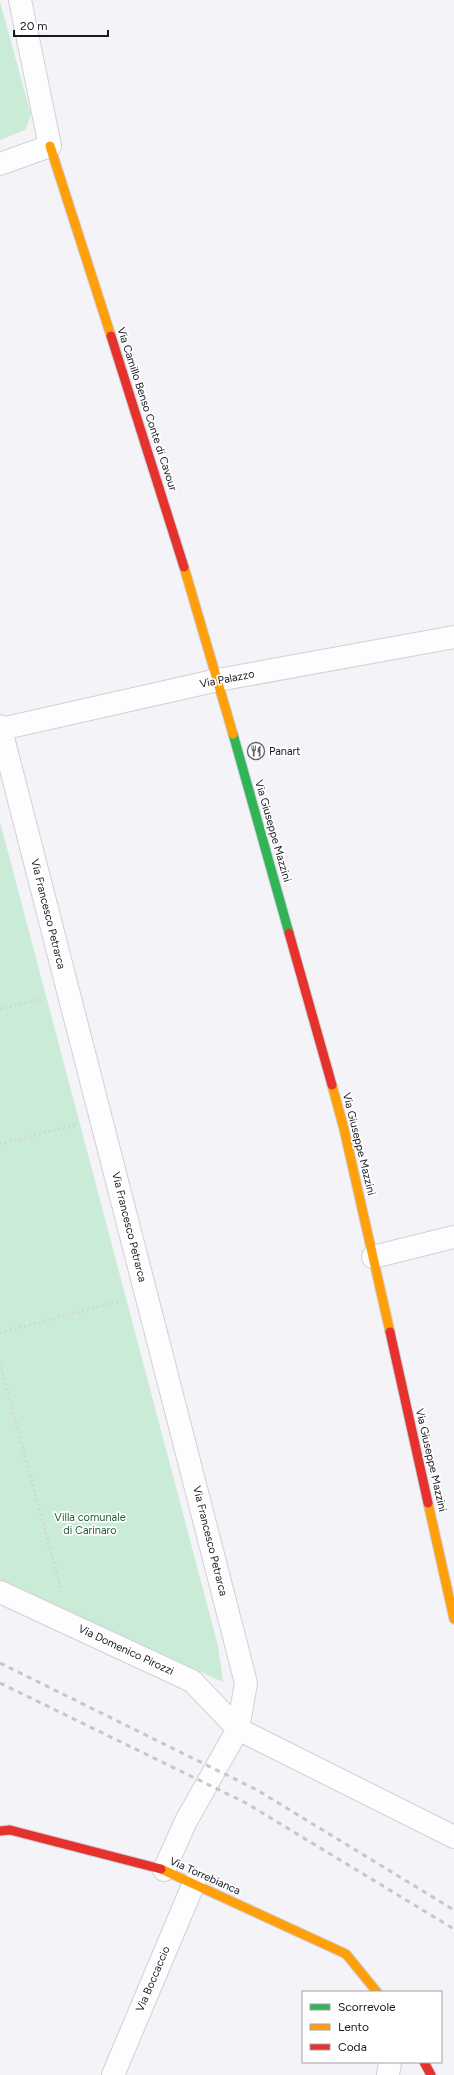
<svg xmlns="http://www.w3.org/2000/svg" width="454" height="2075" font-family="Figtree,sans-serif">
<rect width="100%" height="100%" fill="#f3f3f8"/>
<!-- green -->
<path fill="#caebd5" d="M0,2L31,115L25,130L0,140Z
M0,822L218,1646L223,1682L0,1582Z"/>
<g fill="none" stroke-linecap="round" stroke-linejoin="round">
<!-- street casing -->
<g stroke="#d1d0d8" stroke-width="24">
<path id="street" d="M0,164L50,146L20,0
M0,726L246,1683L238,1729L186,1821L164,1870
M1,729L218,680L454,637
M373,1257L454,1237
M0,1592L192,1681L238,1729L454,1837
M113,2075L194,1883
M388,2075L390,2062"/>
</g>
<!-- fast casing -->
<g stroke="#d1d0d8" stroke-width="11">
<path id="fast" d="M233,734L289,933"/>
</g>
<!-- slow casing -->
<g stroke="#d1d0d8" stroke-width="11">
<path id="slow" d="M50,146L111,336
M184,567L233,734
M332,1085L344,1129L390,1332
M428,1503L454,1619
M161,1869L346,1954L377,1992"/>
</g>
<!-- jam casing -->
<g stroke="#d1d0d8" stroke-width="11">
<path id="jam" d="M111,336L184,567
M289,933L332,1085
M390,1332L428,1503
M0,1831L10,1830L161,1869
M424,2062L431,2075"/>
</g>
<!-- path -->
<path stroke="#d4d3d5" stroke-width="2.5" stroke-dasharray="2 3" stroke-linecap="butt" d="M0,1009L42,999
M0,1144L75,1125
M0,1333L119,1301
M0,1364L61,1589"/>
<!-- street -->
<use href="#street" stroke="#fdfdfe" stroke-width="22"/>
<!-- fast -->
<use href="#fast" stroke="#30b455" stroke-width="9"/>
<!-- slow -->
<use href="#slow" stroke="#ff9f0a" stroke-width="9"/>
<!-- jam -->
<use href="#jam" stroke="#e5322d" stroke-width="9"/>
<!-- rail -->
<path stroke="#c7c6c8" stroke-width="3" stroke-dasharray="5 5" stroke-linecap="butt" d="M0,1663L257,1790L454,1910
M0,1683L246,1803L454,1929"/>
</g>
<!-- icons -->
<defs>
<g id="restaurant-ring" transform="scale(0.9)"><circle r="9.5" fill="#fff" stroke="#65646c" stroke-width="1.5"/><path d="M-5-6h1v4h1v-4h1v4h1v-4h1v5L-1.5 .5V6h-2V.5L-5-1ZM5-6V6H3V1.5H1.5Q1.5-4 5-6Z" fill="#65646c"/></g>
</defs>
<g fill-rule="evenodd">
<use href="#restaurant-ring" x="256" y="751"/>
</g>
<g text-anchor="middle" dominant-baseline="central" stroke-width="3.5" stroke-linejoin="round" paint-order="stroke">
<!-- street labels -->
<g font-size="11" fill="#191720" stroke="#fff">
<text transform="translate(147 409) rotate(72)">Via Camillo Benso Conte di Cavour</text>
<text transform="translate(227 679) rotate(-11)">Via Palazzo</text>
<text transform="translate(273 831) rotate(74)">Via Giuseppe Mazzini</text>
<text transform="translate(48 914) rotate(76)">Via Francesco Petrarca</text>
<text transform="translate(359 1144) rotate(76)">Via Giuseppe Mazzini</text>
<text transform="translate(129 1227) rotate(76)">Via Francesco Petrarca</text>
<text transform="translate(431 1460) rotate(77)">Via Giuseppe Mazzini</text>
<text transform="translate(210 1541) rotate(76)">Via Francesco Petrarca</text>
<text transform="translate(126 1650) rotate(25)">Via Domenico Pirozzi</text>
<text transform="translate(205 1876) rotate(24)">Via Torrebianca</text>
<text transform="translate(153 1979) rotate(-67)">Via Boccaccio</text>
</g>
<!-- poi labels -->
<g font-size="11" fill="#191720" stroke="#fff" text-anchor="start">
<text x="269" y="751">Panart</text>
</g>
<!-- park labels -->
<g font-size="11" fill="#1c5c34" stroke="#fff">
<text x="90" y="1517">Villa comunale<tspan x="90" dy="13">di Carinaro</tspan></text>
</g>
</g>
<!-- legend -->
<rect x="302" y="1991" width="140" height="72" fill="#ffffff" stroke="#a3a2a6"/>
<rect x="310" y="2004" width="20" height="6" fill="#30b455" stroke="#a3a2a6"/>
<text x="338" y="2011" font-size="12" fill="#191720">Scorrevole</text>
<rect x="310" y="2024" width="20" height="6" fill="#ff9f0a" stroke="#a3a2a6"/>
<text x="338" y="2031" font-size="12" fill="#191720">Lento</text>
<rect x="310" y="2044" width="20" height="6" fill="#e5322d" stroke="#a3a2a6"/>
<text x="338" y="2051" font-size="12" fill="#191720">Coda</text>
<!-- scale -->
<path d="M14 30v6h94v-6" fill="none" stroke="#191720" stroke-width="2"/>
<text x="20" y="30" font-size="12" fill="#191720" stroke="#ffffff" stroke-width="3" paint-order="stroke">20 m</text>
</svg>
